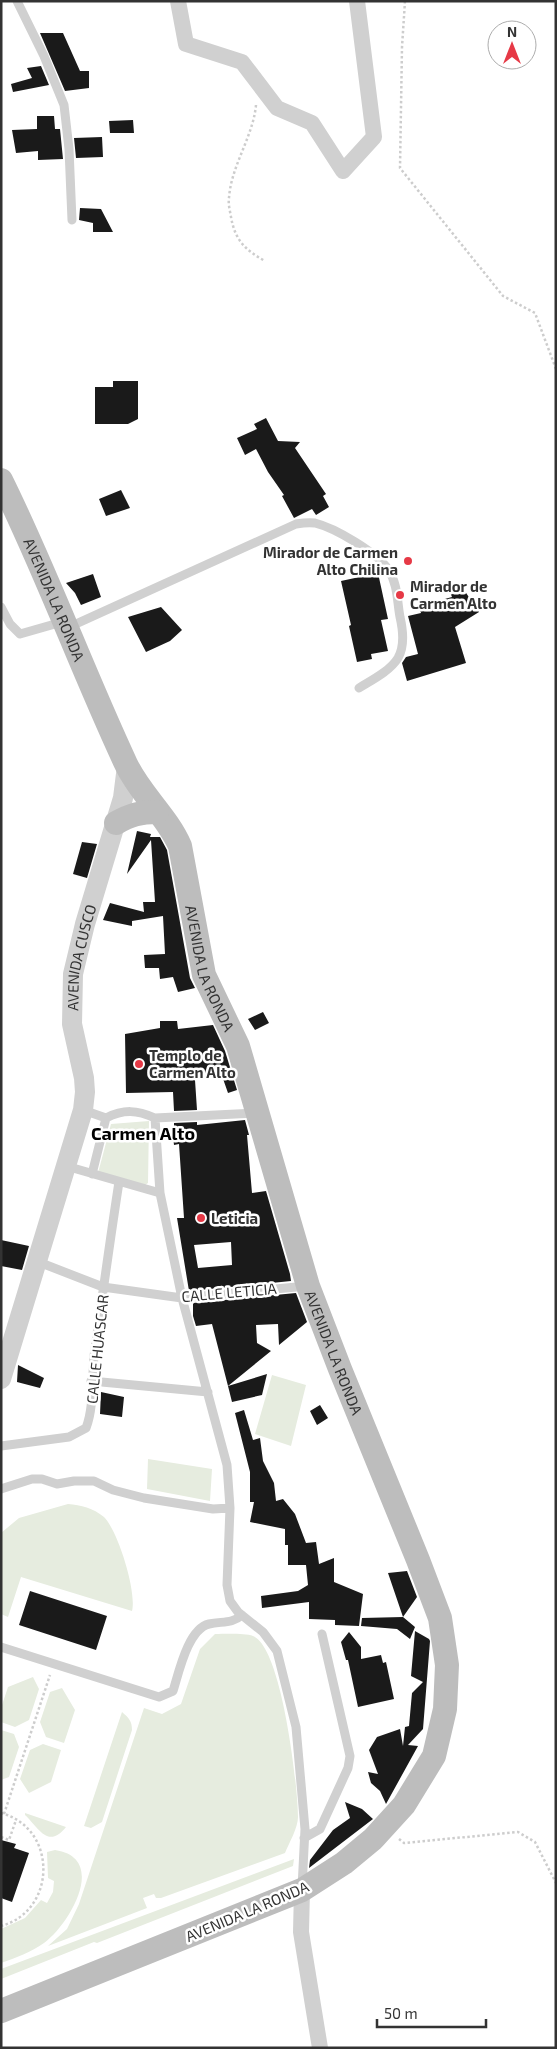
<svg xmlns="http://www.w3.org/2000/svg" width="557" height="2049" font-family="'Exo 2',sans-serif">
<rect width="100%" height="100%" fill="#fff"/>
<!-- green -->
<path fill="#e6ecdf" d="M149,1121L148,1183L145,1185L98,1173L111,1124Z
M272,1375L306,1385L291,1446L255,1434Z
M148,1459L212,1469L210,1501L147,1489Z
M68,1504C81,1505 93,1508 104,1517C118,1531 137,1592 132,1611L21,1577L8,1617L1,1614V1533L19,1518Z
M215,1634C225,1634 245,1633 253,1636C282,1647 298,1787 298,1817C298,1828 289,1843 285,1853L161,1898H156L154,1894L143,1898L147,1908L48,1946L67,1929L79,1904L144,1708L162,1714L181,1704L200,1649Z
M33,1677L39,1689L29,1720L15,1727L1,1722V1708L8,1687Z
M62,1688L75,1710L64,1743L46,1737L40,1722L50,1692Z
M122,1712C129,1718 132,1721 132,1730L102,1822L91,1828L84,1826Z
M1,1730L14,1734L19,1747L9,1777L1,1780Z
M43,1744L61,1750L51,1782L29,1793L20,1779L30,1750Z
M25,1813L66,1827C48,1850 38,1827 25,1815Z
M55,1850C109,1858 69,1925 44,1943C31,1952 16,1958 1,1963V1929L25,1918L41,1900L47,1903L53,1892L54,1881L48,1878L47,1852Z
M294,1859L293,1866L97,1943L94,1942L1,1979V1969Z"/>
<!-- building -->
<path fill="#1a1a1a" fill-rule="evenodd" d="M40,33H63L80,71H89V88L65,91Z
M41,66L49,85L13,92L11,84L32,78L27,68Z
M37,116H54L55,129H60L63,159L38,160V151L16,153L12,130L37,129Z
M133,120L134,133H110L109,121Z
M102,137L103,157L76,158L74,138Z
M80,208L101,209L113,232H93V223L79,220Z
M113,381H138V419L128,424H95V387H113Z
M266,418L278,441L300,442L295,448L326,494L323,496L329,507L316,515L312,509L294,518L282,496L284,495L268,472L256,449L245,455L237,438L257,429L254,424Z
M121,490L130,508L106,516L99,499Z
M378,573L388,619L381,620L388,651L371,654L372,659L357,662L349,626L351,625L341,581Z
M93,574L101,597L81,605L75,593L66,583Z
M462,587L479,612L455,627L466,663L407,681L402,663L406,657L418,654L408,616L421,613L419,606L452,597L450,592Z
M161,607L182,630L170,641L146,652L128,617Z
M137,831L151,834L150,837H160L167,850L190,978L195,988L178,992L173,977L160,979L159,968H145L144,955L165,954L163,916L132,921V926L103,920L110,903L144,912L143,902H155L151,840L127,874Z
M82,842L97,844L87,878L73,874Z
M263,1012L269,1023L255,1030L248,1019Z
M160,1021H177L178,1029L213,1025L225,1051L237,1090L228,1093L221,1073L195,1080L197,1110L174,1111L173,1092L126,1093L125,1034L160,1028Z
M245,1120L249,1135H247L252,1193L266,1191L290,1274L291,1281L189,1291L177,1218H184L179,1144L174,1145L172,1128H174V1123L197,1122V1125ZM231,1242L232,1265L198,1268L194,1245Z
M1,1240L29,1246L22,1270L1,1266Z
M296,1293L307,1322L279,1345L278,1324L256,1325L257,1343L271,1351L228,1386L212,1324L196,1326L193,1316V1303Z
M18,1365L44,1378L40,1388L17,1382Z
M267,1374L262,1395L232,1402L228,1386Z
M101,1392L124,1397L122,1417L100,1414Z
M320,1405L328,1418L317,1425L310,1411Z
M244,1410L253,1440L260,1438L263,1461L274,1483L276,1501L283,1499L295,1514L306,1543L316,1542L319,1564L334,1558V1582L363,1594L359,1626L335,1625V1620L309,1619V1602L262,1608L261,1596L298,1591L308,1585L306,1565H288V1545H285V1529L250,1522L254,1502H250V1472L235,1413Z
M407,1571L417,1597L403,1617L415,1627L410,1639L397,1629L361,1626L362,1618L403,1617L388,1573Z
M30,1591L107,1616L96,1650L19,1625Z
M415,1631L429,1639L430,1641L423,1729L408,1745L418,1746L386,1804L380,1791L371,1783L368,1772L378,1774L369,1750L377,1737L400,1729L403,1746L405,1727L409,1726L412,1693L423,1682L411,1676Z
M349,1632L361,1647V1659L381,1655L383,1663L386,1662L394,1699L358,1707L348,1660H346L341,1642Z
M345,1802L362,1809L373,1819L309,1868L310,1860L333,1830L350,1818Z
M1,1840L16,1844L14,1848L29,1853L12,1902L1,1898Z"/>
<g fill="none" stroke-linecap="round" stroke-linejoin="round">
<!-- path -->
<path stroke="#cdcdcd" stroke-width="2.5" stroke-dasharray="2.5 2.5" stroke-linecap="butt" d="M405,1L402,47L400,168L503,296L535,313L556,369
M256,105C253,137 231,166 229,198C228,204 230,211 231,217C235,240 245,250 265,261
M1,1813C58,1828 57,1911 1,1926
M4,1814L50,1675
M1,1837L9,1840L16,1820
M399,1839L404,1843L518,1832L535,1842L556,1883"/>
<!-- service -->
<path stroke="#d0d0d0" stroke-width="9" d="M17,1L44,56L64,105L69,149L72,220
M1,607L10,624L20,634L62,622
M67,628L296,524C302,523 308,522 315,523C335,528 376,552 388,569C398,584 397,601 400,617C403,630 405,646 398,658C390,671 372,680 359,688
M83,1110L106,1118
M155,1118L257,1113
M66,1166L160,1193
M92,1174L106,1118C124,1109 137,1110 155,1118L160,1193L182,1298L227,1465L230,1508L227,1585L230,1601L238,1612L263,1632L277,1651L296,1727L305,1829L302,1888
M36,1261L103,1287L182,1298L307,1286
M91,1381L208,1392
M1,1446L69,1437L86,1428C94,1408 92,1378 94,1356C102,1298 110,1240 119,1182
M1,1489L32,1479H42L57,1484L74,1481H94L113,1490L144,1498L213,1509L230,1508
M1,1647L159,1697L173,1691C179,1672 188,1629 209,1624C222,1621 232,1624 242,1615
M304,1838L320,1829L348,1768L350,1756L322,1634"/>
<!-- minor -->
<path stroke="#d0d0d0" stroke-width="16" d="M178,1L186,44L242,62L277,108L312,123L343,171L374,137L357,1
M302,1890L301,1932L320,2048"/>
<!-- tertiary -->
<path stroke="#d0d0d0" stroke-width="20" id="s1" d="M1,1379L83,1110L85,1092L84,1078L72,1024L73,974L85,924L123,798L127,766"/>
<!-- secondary -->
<g stroke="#bdbdbd" stroke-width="24">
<path id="s2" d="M1,480C47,573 82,670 126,764C140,794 167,816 180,846L204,975L238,1046L308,1286L340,1369L418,1560L440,1618L447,1665L445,1709L434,1756L404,1805L373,1839L344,1863L302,1890L1,2011"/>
<path d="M116,823C130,815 140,812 157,812"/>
</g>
</g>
<!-- markers -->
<g fill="#e63946" stroke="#fff" stroke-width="2">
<circle cx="408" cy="561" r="5"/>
<circle cx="400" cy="595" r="5"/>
<circle cx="139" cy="1064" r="5"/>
<circle cx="201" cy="1218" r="5"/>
</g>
<g text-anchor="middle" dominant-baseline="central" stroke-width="5" stroke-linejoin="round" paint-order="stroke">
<!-- poi labels -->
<g font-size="15" font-weight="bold" fill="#333" stroke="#fff" text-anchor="start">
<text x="398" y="552" text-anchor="end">Mirador de Carmen<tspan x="398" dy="17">Alto Chilina</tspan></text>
<text x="410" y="586">Mirador de<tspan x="410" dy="17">Carmen Alto</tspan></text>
<text x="149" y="1055">Templo de<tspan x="149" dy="17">Carmen Alto</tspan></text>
<text x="211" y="1218">Leticia</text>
</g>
<!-- street labels -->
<g font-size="15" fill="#333" stroke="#fff">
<text stroke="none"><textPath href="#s2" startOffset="131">AVENIDA LA RONDA</textPath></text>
<text stroke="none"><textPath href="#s1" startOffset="436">AVENIDA CUSCO</textPath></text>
<text stroke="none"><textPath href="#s2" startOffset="535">AVENIDA LA RONDA</textPath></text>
<text transform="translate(229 1292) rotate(-5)">CALLE LETICIA</text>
<text transform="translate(97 1349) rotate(-84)">CALLE HUASCAR</text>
<text stroke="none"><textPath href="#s2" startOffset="940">AVENIDA LA RONDA</textPath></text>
<text transform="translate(247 1911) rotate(-23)">AVENIDA LA RONDA</text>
</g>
<!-- quarter labels -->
<g font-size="18" font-weight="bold" fill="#000" stroke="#fff">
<text x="143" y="1133">Carmen Alto</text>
</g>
</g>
<!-- border -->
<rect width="557" height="2049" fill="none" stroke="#333333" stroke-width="5"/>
<!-- north arrow -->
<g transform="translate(512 45)"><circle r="24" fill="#ffffff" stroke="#adadad"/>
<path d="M0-4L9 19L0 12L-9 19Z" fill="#e63946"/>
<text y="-8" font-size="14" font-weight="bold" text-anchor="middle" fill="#333333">N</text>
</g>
<!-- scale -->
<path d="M377 2019v8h109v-8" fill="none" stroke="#333333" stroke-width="2.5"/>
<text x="384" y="2019" font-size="15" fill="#333333" stroke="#ffffff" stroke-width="4" paint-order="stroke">50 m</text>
</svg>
